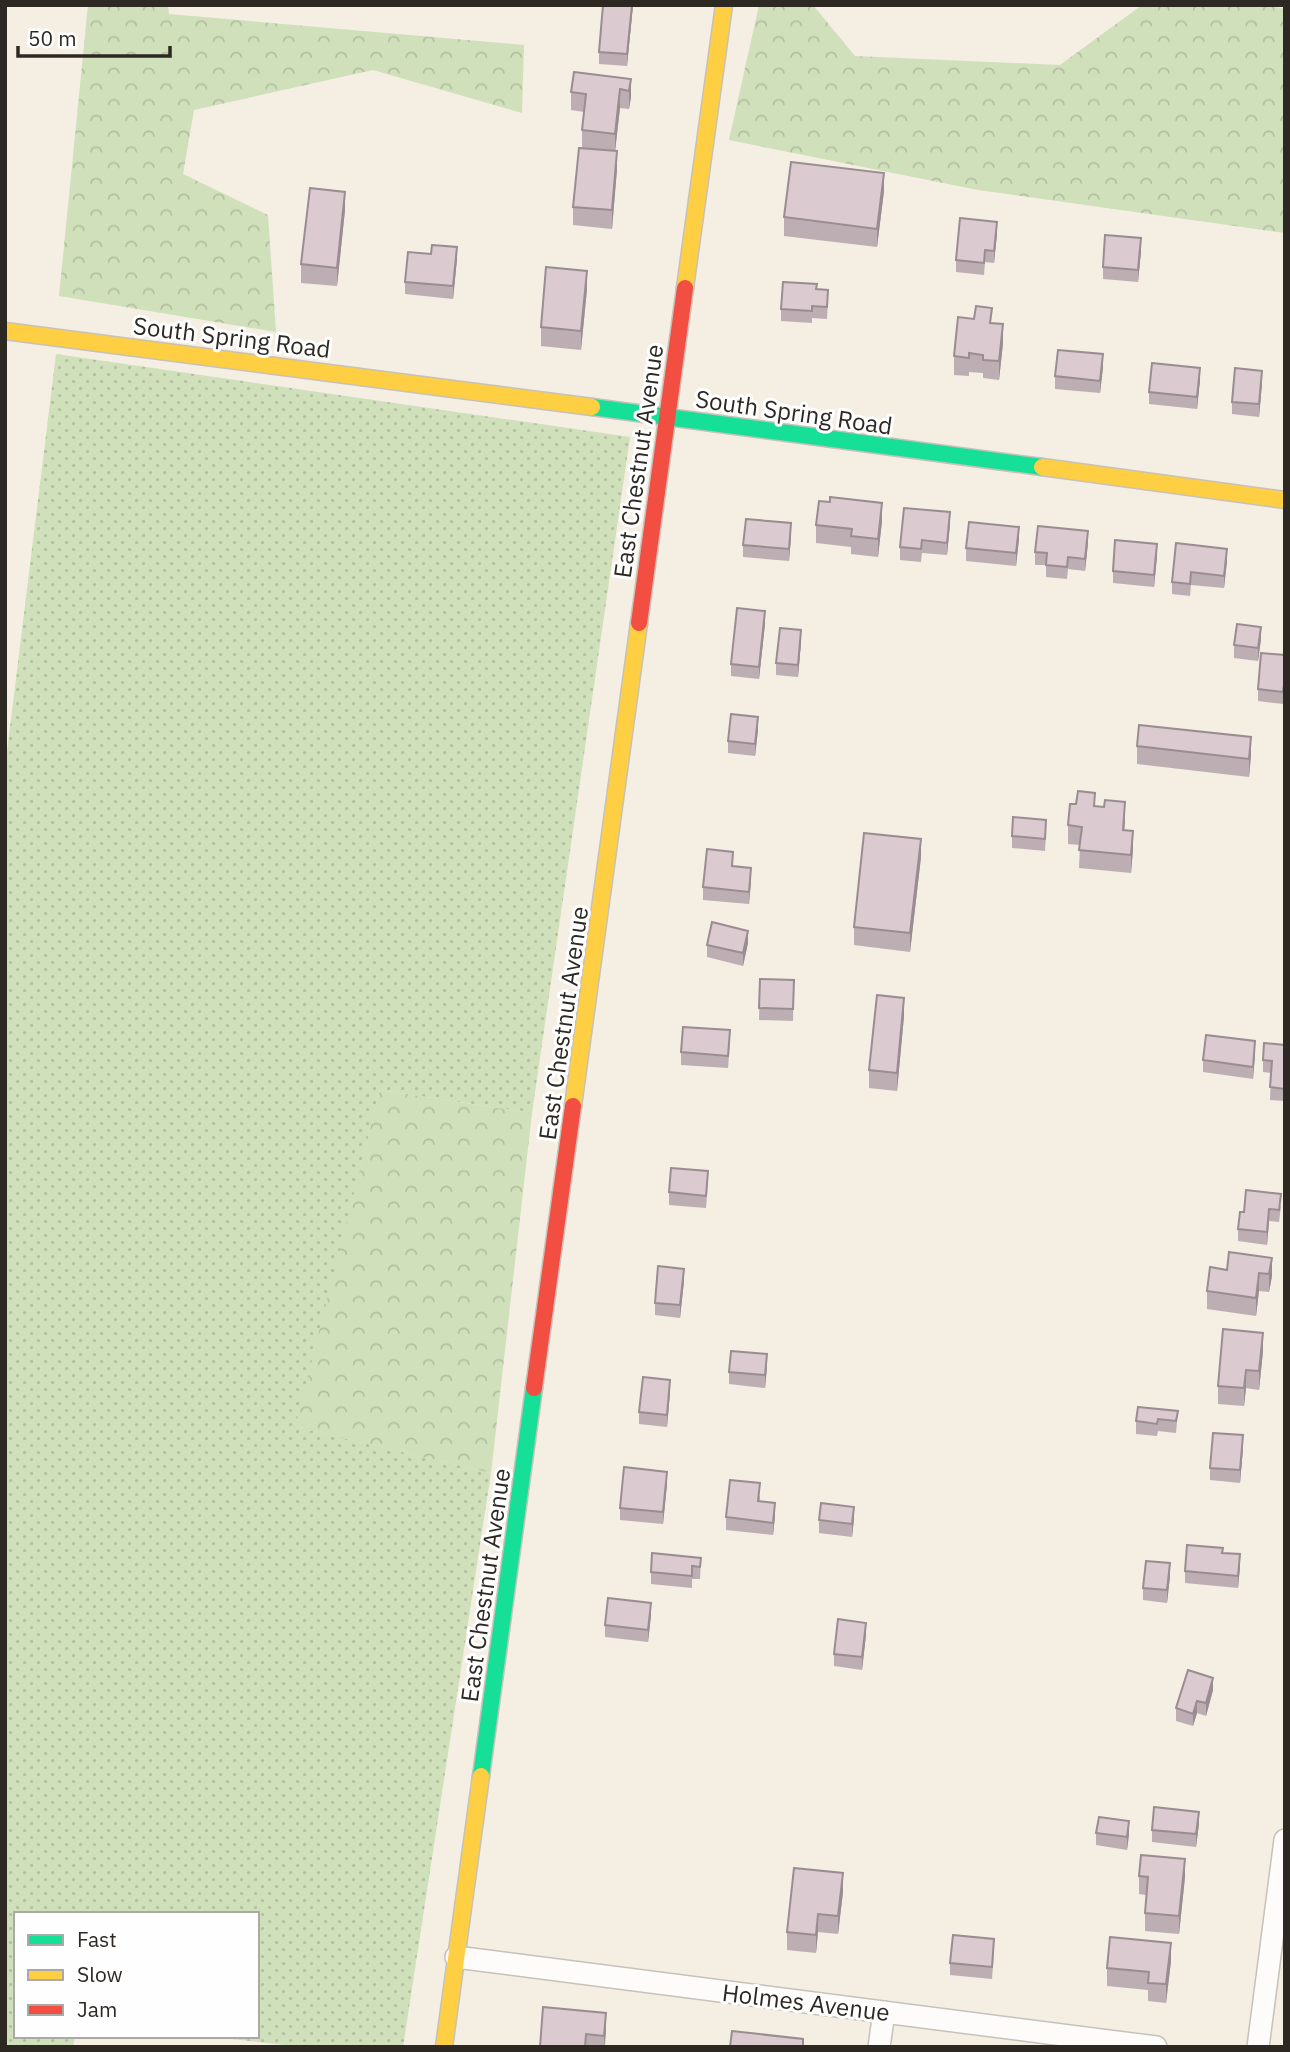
<svg xmlns="http://www.w3.org/2000/svg" width="1290" height="2052" font-family="'IBM Plex Sans',sans-serif">
<defs>
<pattern id="grass-dots" width="8" height="8" patternUnits="userSpaceOnUse" patternTransform="scale(1.75)"><rect width="8" height="8" fill="#cfe0bb"/><path d="M2 2h.1M6 6h.1" fill="none" stroke="#b2c0a0" stroke-width="1.8" stroke-linecap="round"/></pattern>
<pattern id="forest-crowns" width="20" height="18" patternUnits="userSpaceOnUse" patternTransform="scale(1.75)"><rect width="20" height="18" fill="#cfe0bb"/><path d="M2 6a3 3 0 1 1 6 0M12 15a3 3 0 1 1 6 0" fill="none" stroke="#b2c0a0"/></pattern>
</defs>
<rect width="100%" height="100%" fill="#f4eee3"/>
<!-- grass -->
<path fill="url(#grass-dots)" d="M56,354L630,437L532,1113L380,1090L296,1427L491,1473L403,2047H301L206,2036H257V1914H16V2036H75L73,2047H5V768Z"/>
<!-- forest -->
<path fill="url(#forest-crowns)" d="M88,5H168L169,14L524,45L522,113L373,70L194,110L183,174L268,215L276,332L59,296Z
M759,5H813L855,56L1060,65L1142,5H1265L1285,9V233L978,190L729,140Z
M380,1090L532,1113L491,1473L295,1427Z"/>
<g fill="none" stroke-linecap="round" stroke-linejoin="round">
<!-- street casing -->
<g stroke="#c6c1b9" stroke-width="24">
<path id="street" d="M456,1957L1156,2047
M879,2047L884,2012
M1258,2047L1285,1840"/>
</g>
<!-- fast casing -->
<g stroke="#c6c1b9" stroke-width="19">
<path id="fast" d="M592,407L1042,467
M481,1776L534,1388"/>
</g>
<!-- slow casing -->
<g stroke="#c6c1b9" stroke-width="19">
<path id="slow" d="M685,288L724,5
M5,331L592,407
M1042,467L1285,500
M573,1106L639,623
M444,2047L481,1776"/>
</g>
<!-- jam casing -->
<g stroke="#c6c1b9" stroke-width="19">
<path id="jam" d="M639,623L685,288
M534,1388L573,1106"/>
</g>
<!-- street -->
<use href="#street" stroke="#fdfcfb" stroke-width="21"/>
<!-- fast -->
<use href="#fast" stroke="#16e098" stroke-width="16"/>
<!-- slow -->
<use href="#slow" stroke="#ffcf43" stroke-width="16"/>
<!-- jam -->
<use href="#jam" stroke="#f24e42" stroke-width="16"/>
</g>
<!-- wall -->
<path fill="#bcaeb2" d="M633,5L627,66L599,64V52Z
M631,79V97L629,109L620,108L615,151L617,169L612,229L573,225V207L582,148V130L584,112L571,110V92Z
M884,191L877,247L784,236V217Z
M345,210L337,286L301,283V264Z
M997,234L994,263L985,262L984,275L956,272V260Z
M1141,251L1138,282L1103,279V267Z
M457,259L453,299L405,294V282Z
M587,289L581,350L541,346V327Z
M817,289L828,302L827,319L812,318V323L781,321V309Z
M992,323L1003,343L999,380L983,378V373L969,372V376L954,375V356Z
M1103,367L1100,393L1055,389V376Z
M1200,380L1197,409L1149,404V392Z
M1262,383L1259,417L1232,414V402Z
M882,521L878,557L851,554V547L816,543V525Z
M950,524L947,555L922,553L921,562L900,560V547Z
M791,536L789,561L743,557V545Z
M1019,539L1016,566L966,561V548Z
M1088,543L1085,571L1068,569L1067,579L1046,577V565H1035V552Z
M1176,543L1227,561L1224,588L1191,585L1190,596L1172,594V582Z
M1157,556L1154,587L1113,583V571Z
M765,624L759,679L731,676V664Z
M1261,639L1258,661L1234,658V645Z
M801,642L798,677L776,675V663Z
M1285,655L1283,704L1258,701V689Z
M758,730L755,756L728,753V741Z
M1137,746L1251,755L1249,777L1137,764Z
M1095,806L1125,820L1124,830L1133,849L1131,873L1079,868L1080,845L1068,844V825Z
M1046,833L1045,851L1012,848V836Z
M921,857L910,952L854,945V927Z
M733,866L751,880L749,904L703,900V887Z
M748,943L743,966L707,957V945Z
M760,979L794,980L793,1021L759,1020Z
M904,1016L897,1091L869,1088V1070Z
M730,1043L728,1068L681,1065V1052Z
M1285,1045V1101L1270,1100L1271,1073L1263,1072V1060Z
M1255,1053L1253,1079L1203,1072V1060Z
M708,1183L706,1208L669,1205V1192Z
M1281,1206L1279,1222L1269,1221L1267,1245L1238,1241V1229L1244,1212Z
M1272,1258V1276L1269,1292L1259,1291L1256,1316L1207,1309V1291L1227,1270Z
M684,1281L680,1318L655,1315V1303Z
M1263,1351L1259,1390L1246,1388L1244,1406L1218,1404V1386Z
M767,1367L765,1388L729,1384V1372Z
M670,1392L667,1427L639,1424V1412Z
M1178,1411L1176,1433L1158,1431L1157,1436L1136,1434V1421Z
M1243,1448L1240,1483L1210,1480V1468Z
M667,1484L663,1524L620,1520V1508Z
M760,1496V1501L775,1516L773,1535L726,1530V1517Z
M854,1519L852,1537L819,1533V1520Z
M1223,1553L1240,1566L1238,1588L1185,1583V1571Z
M701,1558L700,1579H692V1588L651,1584V1572Z
M1170,1576L1167,1603L1143,1600V1588Z
M651,1615L648,1642L605,1637V1625Z
M866,1635L862,1670L834,1666V1654Z
M1213,1690L1206,1716L1197,1713L1193,1726L1176,1721V1708Z
M1199,1824L1196,1847L1152,1842V1830Z
M1096,1833L1129,1834L1127,1850L1096,1845Z
M1139,1876L1185,1877L1179,1934L1145,1931V1913L1146,1895L1139,1894Z
M843,1892L838,1934L818,1932L816,1953L787,1950V1932Z
M994,1951L992,1979L950,1975V1963Z
M1171,1961L1166,2003L1148,2001V1990L1107,1986V1968Z
M543,2007L606,2031L605,2047H540Z"/>
<!-- shaded-wall -->
<path fill="#998d91" d="M632,5H633L627,66V54Z
M631,79V97L629,109V91Z
M620,89V108L615,152V134Z
M617,151V169L612,229V210Z
M884,173V191L877,247V229Z
M345,192V210L337,286V268Z
M997,222V234L994,263V251Z
M1141,238V251L1138,282V270Z
M457,247V259L453,299V286Z
M587,271V289L581,350V331Z
M1003,324V343L999,380V361Z
M1103,354V367L1100,393V381Z
M1200,368V380L1197,409V397Z
M1262,371V383L1259,417V404Z
M882,503V521L878,557V539Z
M950,512V524L947,555V543Z
M791,523V536L789,561V549Z
M1019,527V539L1016,566V553Z
M1088,531V543L1085,571V559Z
M1157,544V556L1154,587V575Z
M1227,549V561L1224,588V576Z
M765,611V624L759,679V667Z
M1261,627V639L1258,661V648Z
M801,630V642L798,677V665Z
M758,717V730L755,756V744Z
M1251,737V755L1249,777V759Z
M1125,802V820L1123,848V830Z
M1133,831V849L1131,873V855Z
M921,839V857L910,952V933Z
M751,868V880L749,904V892Z
M748,931V943L743,966V953Z
M904,998V1016L897,1091V1073Z
M1255,1041V1053L1253,1079V1067Z
M1269,1209V1221L1267,1245V1232Z
M1272,1258V1276L1269,1292V1274Z
M684,1269V1281L680,1318V1305Z
M1259,1273V1291L1256,1316V1298Z
M1263,1333V1351L1259,1390V1371Z
M767,1354V1367L765,1388V1375Z
M1246,1370V1388L1244,1406V1388Z
M670,1380V1392L667,1427V1415Z
M1243,1435V1448L1240,1483V1470Z
M667,1472V1484L663,1524V1512Z
M775,1503V1516L773,1535V1523Z
M854,1507V1519L852,1537V1524Z
M1240,1554V1566L1238,1588V1576Z
M1170,1563V1576L1167,1603V1590Z
M651,1603V1615L648,1642V1630Z
M866,1623V1635L862,1670V1657Z
M1213,1678V1690L1206,1716V1703Z
M1197,1701V1713L1193,1726V1714Z
M1199,1812V1824L1196,1847V1834Z
M1129,1821V1834L1127,1850V1837Z
M1185,1859V1877L1179,1934V1916Z
M843,1873V1892L838,1934V1916Z
M818,1914V1932L816,1953V1935Z
M1171,1943V1961L1166,2003V1984Z
M606,2013V2031L604,2047V2036Z"/>
<!-- building -->
<path fill="#dbcacf" stroke="#998d91" stroke-width="2" d="M603,5H632L627,54L599,52Z
M574,72L631,79L629,91L620,89L615,134L582,130L586,94L571,92Z
M579,148L617,151L612,210L573,207Z
M791,162L884,173L877,229L784,217Z
M310,188L345,192L337,268L301,264Z
M960,218L997,222L994,251L985,250L984,263L956,260Z
M1105,235L1141,238L1138,270L1103,267Z
M432,245L457,247L453,286L405,282L408,252L431,254Z
M546,267L587,271L581,331L541,327Z
M783,282L817,284L816,289L828,290L827,307L812,306V311L781,309Z
M976,306L992,308L990,323L1003,324L999,361L983,360V355L969,353V358L954,356L958,317L974,319Z
M1058,350L1103,354L1100,381L1055,376Z
M1152,363L1200,368L1197,397L1149,392Z
M1235,368L1262,371L1259,404L1232,402Z
M830,497L882,503L878,539L851,536L852,529L816,525L819,501L830,502Z
M904,508L950,512L947,543L922,540L921,549L900,547Z
M746,519L791,523L789,549L743,545Z
M969,522L1019,527L1016,553L966,548Z
M1038,526L1088,531L1085,559L1068,557L1067,567L1046,565L1047,553L1035,552Z
M1115,540L1157,544L1154,575L1113,571Z
M1176,543L1227,549L1224,576L1191,572L1190,584L1172,582Z
M737,608L765,611L759,667L731,664Z
M1237,624L1261,627L1258,648L1234,645Z
M780,628L801,630L798,665L776,663Z
M1261,653L1285,655V679L1283,692L1258,689Z
M731,714L758,717L755,744L728,741Z
M1139,725L1251,737L1249,759L1137,746Z
M1078,791L1095,793L1094,806L1104,807L1105,800L1125,802L1123,830L1133,831L1131,855L1079,850L1082,827L1068,825L1070,804H1076Z
M1013,817L1046,820L1045,839L1012,836Z
M864,833L921,839L910,933L854,927Z
M707,849L733,852L732,866L751,868L749,892L703,887Z
M712,922L748,931L743,953L707,945Z
M760,979L794,980L793,1009L759,1008Z
M877,995L904,998L897,1073L869,1070Z
M683,1027L730,1030L728,1056L681,1052Z
M1206,1035L1255,1041L1253,1067L1203,1060Z
M1264,1043L1285,1045V1089L1270,1087L1272,1061L1263,1060Z
M671,1168L708,1171L706,1196L669,1192Z
M1246,1190L1281,1194L1279,1210L1269,1209L1267,1232L1238,1229L1240,1212H1244Z
M1229,1252L1272,1258L1269,1274L1259,1273L1256,1298L1207,1291L1210,1267L1227,1270Z
M658,1266L684,1269L680,1305L655,1303Z
M1223,1329L1263,1333L1259,1371L1246,1370L1244,1388L1218,1386Z
M731,1351L767,1354L765,1375L729,1372Z
M643,1377L670,1380L667,1415L639,1412Z
M1138,1407L1178,1411L1176,1421L1158,1419L1157,1424L1136,1421Z
M1213,1433L1243,1435L1240,1470L1210,1468Z
M624,1467L667,1472L663,1512L620,1508Z
M730,1480L760,1483L758,1501L775,1503L773,1523L726,1517Z
M821,1503L854,1507L852,1524L819,1520Z
M1187,1545L1223,1548L1222,1553L1240,1554L1238,1576L1185,1571Z
M652,1553L701,1558L700,1567L692,1566V1576L651,1572Z
M1146,1561L1170,1563L1167,1590L1143,1588Z
M608,1598L651,1603L648,1630L605,1625Z
M838,1619L866,1623L862,1657L834,1654Z
M1188,1670L1213,1678L1206,1703L1197,1701L1193,1714L1176,1708Z
M1154,1807L1199,1812L1196,1834L1152,1830Z
M1099,1817L1129,1821L1127,1837L1096,1833Z
M1141,1855L1185,1859L1179,1916L1145,1913L1148,1877L1139,1876Z
M794,1868L843,1873L838,1916L818,1914L816,1935L787,1932Z
M953,1935L994,1939L992,1967L950,1963Z
M1110,1937L1171,1943L1166,1984L1148,1983L1149,1972L1107,1968Z
M543,2007L606,2013L604,2036L586,2034L585,2047H540Z
M732,2031L803,2039V2047H730Z"/>
<g text-anchor="middle" dominant-baseline="central" stroke-width="6" stroke-linejoin="round" paint-order="stroke">
<!-- street labels -->
<g font-size="24" fill="#2d2922" stroke="#fefefe">
<text transform="translate(232 337) rotate(7)">South Spring Road</text>
<text transform="translate(794 412) rotate(8)">South Spring Road</text>
<text transform="translate(638 461) rotate(-82)">East Chestnut Avenue</text>
<text transform="translate(563 1023) rotate(-82)">East Chestnut Avenue</text>
<text transform="translate(485 1585) rotate(-82)">East Chestnut Avenue</text>
<text transform="translate(806 2002) rotate(7)">Holmes Avenue</text>
</g>
</g>
<!-- border -->
<rect width="1290" height="2052" fill="none" stroke="#2d2922" stroke-width="14"/>
<!-- legend -->
<rect x="14" y="1912" width="245" height="126" fill="#fefefe" stroke="#aaa9a6" stroke-width="2"/>
<rect x="28" y="1935" width="35" height="10" fill="#16e098" stroke="#aaa9a6" stroke-width="2"/>
<text x="77" y="1947" font-size="21" fill="#2d2922">Fast</text>
<rect x="28" y="1970" width="35" height="10" fill="#ffcf43" stroke="#aaa9a6" stroke-width="2"/>
<text x="77" y="1982" font-size="21" fill="#2d2922">Slow</text>
<rect x="28" y="2005" width="35" height="10" fill="#f24e42" stroke="#aaa9a6" stroke-width="2"/>
<text x="77" y="2017" font-size="21" fill="#2d2922">Jam</text>
<!-- scale -->
<path d="M18 46v10h152v-10" fill="none" stroke="#2d2922" stroke-width="3.5"/>
<text x="28" y="46" font-size="21" fill="#2d2922" stroke="#fefefe" stroke-width="5" paint-order="stroke">50 m</text>
</svg>
